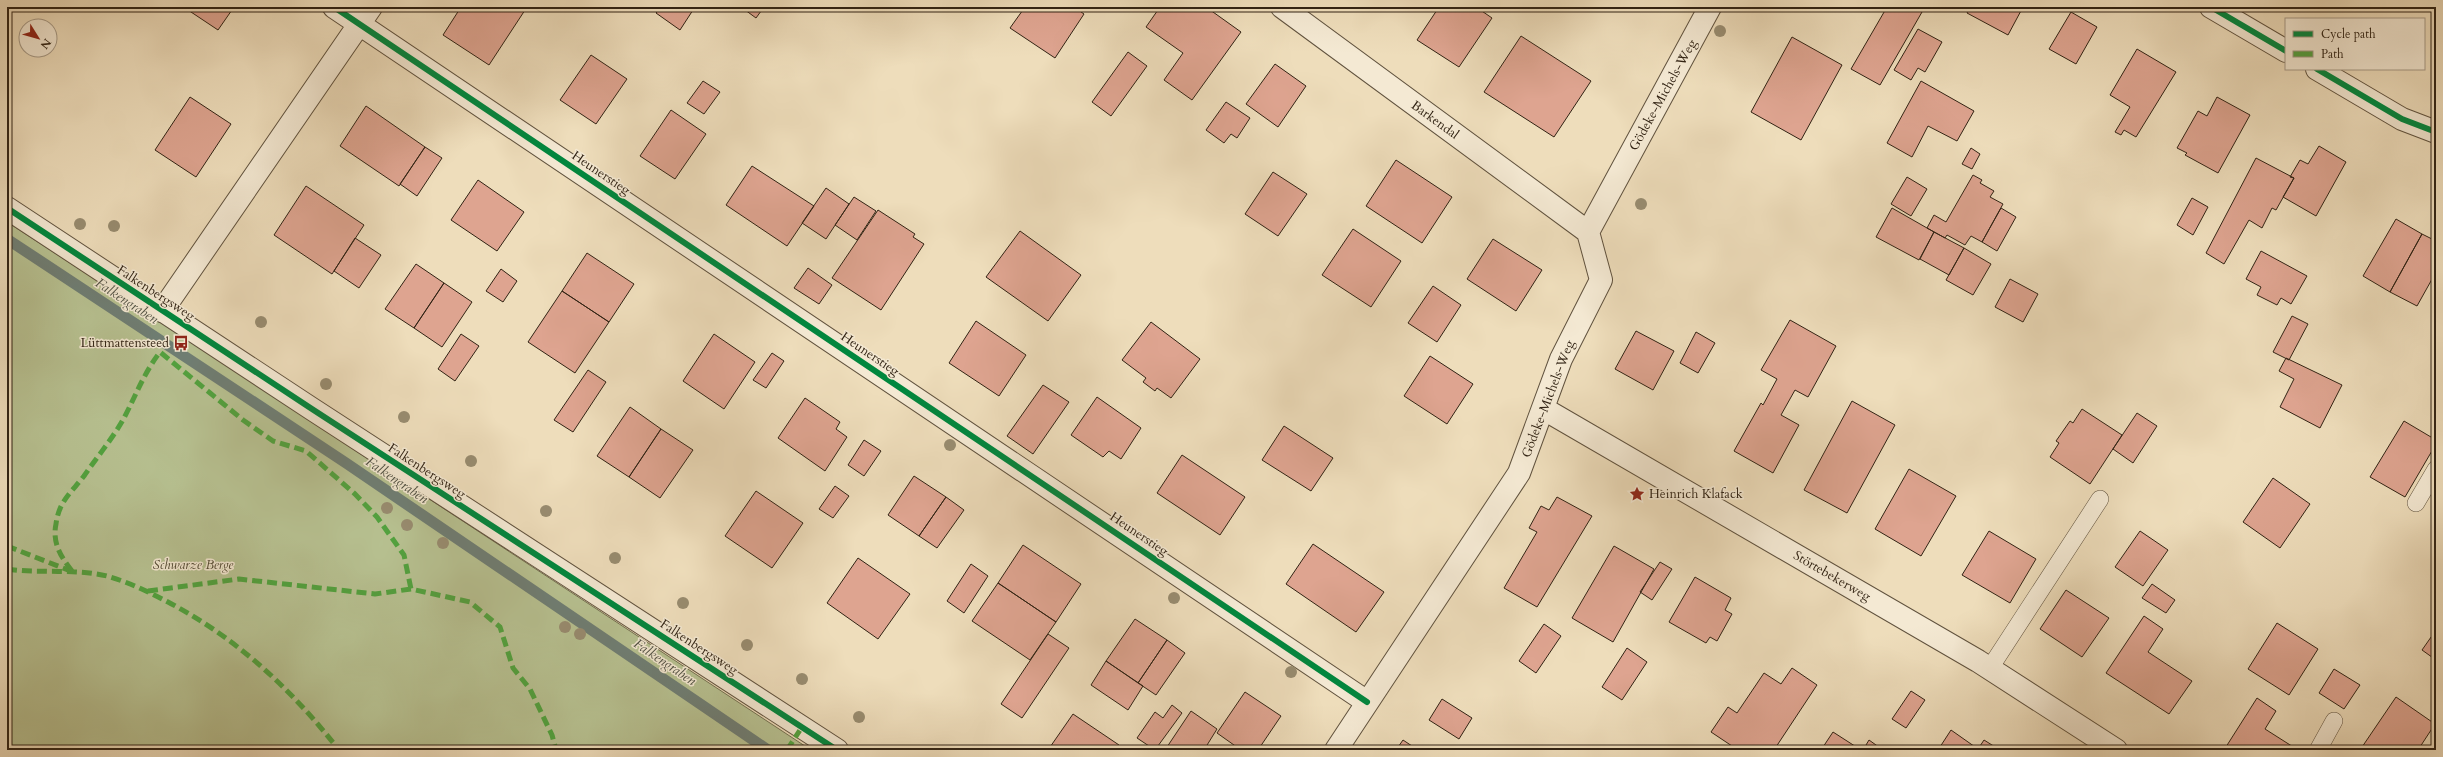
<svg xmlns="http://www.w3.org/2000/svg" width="2443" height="757" font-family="Cardo,serif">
<rect width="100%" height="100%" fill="#edb"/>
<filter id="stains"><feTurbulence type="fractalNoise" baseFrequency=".005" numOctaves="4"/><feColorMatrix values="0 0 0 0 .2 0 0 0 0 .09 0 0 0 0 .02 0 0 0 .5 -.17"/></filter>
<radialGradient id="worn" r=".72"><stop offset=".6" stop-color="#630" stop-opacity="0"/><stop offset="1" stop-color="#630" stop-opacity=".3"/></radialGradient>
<!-- green -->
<path fill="#b7c191" stroke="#747252" d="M7,222L58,255L811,750H7Z"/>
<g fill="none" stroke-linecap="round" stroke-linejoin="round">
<!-- stream -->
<path stroke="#6f7e74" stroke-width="11" d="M7,239L346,463L768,750"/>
</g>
<!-- building -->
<path fill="#dea490" stroke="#312314" d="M191,7H234L218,30L188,10Z
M461,7H527L489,65L443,35Z
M661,7H689L693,10L680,30L656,13Z
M741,7H764L756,18Z
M1025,7H1074L1084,14L1055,58L1010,28Z
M1160,7H1206L1241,32L1192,100L1164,80L1183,53L1146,27Z
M1439,7H1464L1469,11L1471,7H1476L1492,18L1459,67L1417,40Z
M1887,7H1913L1922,12L1880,85L1851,69Z
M1970,7H2023L2008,35L1967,13Z
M2071,12L2097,27L2076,64L2049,49Z
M1918,29L1942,42L1925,72L1918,68L1911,80L1894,70Z
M1521,36L1591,81L1554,137L1484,92Z
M1792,37L1842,65L1801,140L1751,112Z
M2137,49L2176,72L2136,137L2124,130L2121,135L2115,132L2130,107L2110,95Z
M1128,52L1147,66L1111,116L1092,102Z
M591,55L627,79L596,124L560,100Z
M1275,64L1306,86L1278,127L1246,104Z
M703,81L720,92L704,114L687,103Z
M1921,81L1974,111L1957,141L1928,126L1912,157L1887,143Z
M190,97L231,124L196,177L155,150Z
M2217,97L2250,115L2218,173L2185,155L2187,153L2177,148L2198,111L2207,116Z
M1226,102L1250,118L1237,138L1231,134L1224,143L1206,130Z
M366,106L425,147L399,186L340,146Z
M671,110L706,134L675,179L640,156Z
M2319,146L2346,162L2316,216L2283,197L2294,178L2290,177L2300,160L2308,164Z
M425,147L442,158L417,196L400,184Z
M1971,148L1980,154L1972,169L1962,164Z
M2256,158L2294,178L2276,210L2272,208L2262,228L2249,220L2224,264L2206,253Z
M1396,160L1452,197L1422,243L1366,206Z
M752,166L814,206L787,246L726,205Z
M1273,172L1307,194L1278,236L1245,214Z
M1973,175L1982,180L1980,183L1994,191L1990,197L2003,204L1982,242L1971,236L1965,245L1947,235L1945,238L1927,228L1934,215L1946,222Z
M1907,177L1927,189L1911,216L1891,204Z
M478,180L524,212L497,251L451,220Z
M306,186L364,225L332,274L274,235Z
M826,188L849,204L826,239L802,223Z
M854,197L876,211L857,240L835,225Z
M2192,198L2208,207L2193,235L2177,225Z
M1892,208L1934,232L1919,260L1876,237Z
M2001,208L2016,217L1997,251L1982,242Z
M878,210L915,234L913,237L924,244L881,310L832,278Z
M2396,219L2422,234L2390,292L2363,276Z
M1353,229L1401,261L1371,307L1322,275Z
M1020,231L1081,275L1048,321L986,277Z
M1934,232L1964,248L1949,275L1920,259Z
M2422,234L2436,241V272L2417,306L2390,292Z
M355,238L381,255L359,288L334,271Z
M1493,239L1542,270L1516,311L1467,279Z
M1964,248L1991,264L1973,295L1946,280Z
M2261,251L2307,276L2291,304L2281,298L2277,305L2257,295L2261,287L2246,279Z
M587,253L634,284L609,322L562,291Z
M416,264L444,283L414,328L385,309Z
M808,268L832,285L819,304L794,288Z
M501,269L517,281L503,302L486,291Z
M2010,279L2038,294L2023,322L1995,307Z
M444,283L472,302L442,347L414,328Z
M1433,286L1461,305L1437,342L1408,323Z
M562,291L609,322L575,373L528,342Z
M2292,316L2308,324L2289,360L2273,352Z
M1790,320L1836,346L1808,397L1795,390L1781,415L1799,425L1773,473L1734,451L1761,403L1763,405L1777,379L1761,370Z
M976,321L1026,355L999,396L949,363Z
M1151,322L1200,359L1171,398L1157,388L1155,391L1143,382L1146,378L1122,360Z
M1636,331L1674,351L1653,390L1615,369Z
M1696,332L1715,343L1698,373L1680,363Z
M461,334L479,346L455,381L438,369Z
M714,334L755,362L724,409L683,381Z
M772,353L784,361L766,388L753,380Z
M1430,356L1473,384L1447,424L1404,396Z
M2286,358L2342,385L2320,428L2280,407L2294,379L2279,371Z
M588,370L606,382L573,432L554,420Z
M1043,385L1069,402L1033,454L1007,436Z
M1097,397L1141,428L1121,459L1109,451L1103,457L1071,435Z
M805,398L840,422L836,429L847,437L825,471L778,438Z
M1852,401L1895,425L1847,513L1804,490Z
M630,407L661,429L629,477L597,456Z
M2082,409L2122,435L2090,484L2050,457L2059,443L2056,441L2070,421L2073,423Z
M2137,413L2157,426L2133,463L2113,449Z
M2404,421L2436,440V444L2405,497L2370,477Z
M1284,426L1333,458L1311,491L1262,460Z
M661,429L693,450L660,498L629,477Z
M864,440L881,451L864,476L848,465Z
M1182,455L1245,497L1220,535L1157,493Z
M1909,469L1956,496L1921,556L1875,529Z
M914,476L946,497L919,536L888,515Z
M2273,478L2310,504L2280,548L2243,522Z
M835,486L849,496L833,518L819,509Z
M756,491L803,523L772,568L725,536Z
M946,497L964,510L937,548L919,536Z
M1557,497L1592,516L1537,607L1504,588L1537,532L1529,528L1541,506L1549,510Z
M1989,531L2036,559L2010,603L1962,575Z
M2140,531L2168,550L2143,586L2115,567Z
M1313,544L1384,592L1356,632L1286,584Z
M1023,545L1081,584L1056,622L998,583Z
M1614,546L1654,569L1613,642L1572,618Z
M858,558L910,594L878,639L827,603Z
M1660,562L1672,569L1652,600L1640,592Z
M971,564L988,576L964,613L947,601Z
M1695,577L1731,598L1725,610L1732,614L1717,641L1710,637L1706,643L1669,622Z
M998,583L1056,622L1030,660L972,621Z
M2152,584L2175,600L2166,613L2142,598Z
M2066,590L2109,618L2082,657L2040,629Z
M2144,616L2163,629L2148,652L2192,681L2169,714L2106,673Z
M1135,619L1167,640L1138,683L1106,661Z
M2277,623L2318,649L2289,695L2248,669Z
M1544,624L1561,636L1536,673L1519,661Z
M2436,630V660L2422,650Z
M1048,634L1069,648L1022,718L1001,704Z
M1167,640L1185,653L1156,695L1138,683Z
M1627,648L1647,662L1622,700L1602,687Z
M1106,661L1143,686L1128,710L1091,685Z
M1792,668L1817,685L1774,750H1738L1711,732L1728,707L1737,713L1764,673L1781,684Z
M2334,669L2360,685L2344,709L2319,693Z
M1911,691L1925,700L1906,728L1892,719Z
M1245,692L1281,716L1258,750H1241L1217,733Z
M2396,697L2435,724L2418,750H2360Z
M2257,698L2276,711L2265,729L2298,750H2224Z
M1442,699L1472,718L1459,739L1429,720Z
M1172,705L1182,713L1155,750L1137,738L1155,712L1163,718Z
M1191,711L1217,729L1204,750H1172L1167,747Z
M1073,714L1119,745L1116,750H1048Z
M1951,730L1978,749L1984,740L2000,750H1938Z
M1833,732L1861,750H1821Z
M1403,740L1412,746L1409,750H1396Z
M1869,740L1883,750H1863Z"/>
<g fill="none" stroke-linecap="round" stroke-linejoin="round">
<!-- service casing -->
<g stroke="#60523e" stroke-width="18">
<path id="service" d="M2416,503L2436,469
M1990,668L2100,499
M2318,750L2334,721"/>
</g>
<!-- minor casing -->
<g stroke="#60523e" stroke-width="24">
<path id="minor" d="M334,7L1367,702
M1282,7L1588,232
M2211,7L2286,51
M2317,69L2402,119L2436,132
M162,311L371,7
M1544,409L1978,661L2116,750
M1336,750L1519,473L1561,359L1601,280L1588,232L1710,7"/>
</g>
<!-- tertiary casing -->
<g stroke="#60523e" stroke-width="24">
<path id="tertiary" d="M7,208L312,409L837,750"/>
</g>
<!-- service -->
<use href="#service" stroke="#f4e9d3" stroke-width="17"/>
<!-- minor -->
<use href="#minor" stroke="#f4e9d3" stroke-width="22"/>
<!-- tertiary -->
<use href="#tertiary" stroke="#f4e9d3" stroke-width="22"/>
<!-- quiet -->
<path stroke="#52a23f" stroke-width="5" stroke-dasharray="10 5" stroke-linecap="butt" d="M7,546L68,570
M7,569C40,574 74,568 107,576C128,582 149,592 168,602C238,639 291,689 339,750
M72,571C61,557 52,543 56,524C59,501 71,493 84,476C97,457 113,438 124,418C136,395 144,373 160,352L243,420L273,441L306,451L355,494L377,517L404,555L411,589
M148,591L239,579L375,594L411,589L470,602L500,627L513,668L530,689L552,735L556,750
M787,750L802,727"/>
<!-- cycleway casing -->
<g stroke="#f4e9d3" stroke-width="8">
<path id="cycleway" d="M334,7L1367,702
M2211,7L2286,51
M2317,69L2402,119L2436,132
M7,208L312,409L837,750"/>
</g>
<!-- cycleway -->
<use href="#cycleway" stroke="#00873e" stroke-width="6"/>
</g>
<!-- trees -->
<g fill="#988c70">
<circle cx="1720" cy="31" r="6"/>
<circle cx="1641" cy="204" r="6"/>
<circle cx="80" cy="224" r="6"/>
<circle cx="114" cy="226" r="6"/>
<circle cx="261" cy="322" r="6"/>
<circle cx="326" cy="384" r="6"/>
<circle cx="404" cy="417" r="6"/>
<circle cx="950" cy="445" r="6"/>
<circle cx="471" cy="461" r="6"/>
<circle cx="387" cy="508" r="6"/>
<circle cx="546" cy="511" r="6"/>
<circle cx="407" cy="525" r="6"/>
<circle cx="443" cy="543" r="6"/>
<circle cx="615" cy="558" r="6"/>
<circle cx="1174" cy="598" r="6"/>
<circle cx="683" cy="603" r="6"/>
<circle cx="565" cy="627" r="6"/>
<circle cx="580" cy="634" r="6"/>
<circle cx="747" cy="645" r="6"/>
<circle cx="1291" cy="672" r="6"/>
<circle cx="802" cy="679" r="6"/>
<circle cx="859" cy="717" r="6"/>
</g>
<!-- icons -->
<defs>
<g id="bus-bare" transform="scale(1.2)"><path d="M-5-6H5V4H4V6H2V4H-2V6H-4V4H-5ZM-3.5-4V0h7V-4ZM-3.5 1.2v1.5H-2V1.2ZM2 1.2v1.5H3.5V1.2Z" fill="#8f2418" stroke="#f4e9d3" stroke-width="2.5" paint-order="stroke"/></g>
<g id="sight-bare" transform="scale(1.2)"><path d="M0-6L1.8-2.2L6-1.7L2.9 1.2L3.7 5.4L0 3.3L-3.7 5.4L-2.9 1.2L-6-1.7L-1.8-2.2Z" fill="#8f2418" stroke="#f4e9d3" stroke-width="2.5" paint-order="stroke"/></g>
</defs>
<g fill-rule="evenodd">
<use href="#bus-bare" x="181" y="343"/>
<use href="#sight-bare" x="1637" y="494"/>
</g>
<g text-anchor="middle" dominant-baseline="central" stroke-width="3" stroke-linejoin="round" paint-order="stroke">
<!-- street labels -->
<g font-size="13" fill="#312314" stroke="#f4e9d3">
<text transform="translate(1663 95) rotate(-61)">Gödeke-Michels-Weg</text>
<text transform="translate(1435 120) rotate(36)">Barkendal</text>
<text transform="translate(601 173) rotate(34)">Heunerstieg</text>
<text transform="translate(156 293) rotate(33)">Falkenbergsweg</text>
<text transform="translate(870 354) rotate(34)">Heunerstieg</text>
<text transform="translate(1548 399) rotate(-69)">Gödeke-Michels-Weg</text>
<text transform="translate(427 471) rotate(33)">Falkenbergsweg</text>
<text transform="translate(1139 534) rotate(34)">Heunerstieg</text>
<text transform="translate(1832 576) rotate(30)">Störtebekerweg</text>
<text transform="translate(699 647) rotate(33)">Falkenbergsweg</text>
</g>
<!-- poi labels -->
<g font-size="13" fill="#312314" stroke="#f4e9d3" text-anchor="end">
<text x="169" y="343">Lüttmattensteed</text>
<text x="1649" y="494" text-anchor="start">Heinrich Klafack</text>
</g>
<!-- park labels -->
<g font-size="13" font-style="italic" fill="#524a33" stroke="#f4e9d3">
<text x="193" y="565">Schwarze Berge</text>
</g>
<!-- water labels -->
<g font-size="14" font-style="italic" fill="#505144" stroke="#f4e9d3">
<text transform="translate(127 301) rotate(33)">Falkengraben</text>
<text transform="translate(397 480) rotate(34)">Falkengraben</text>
<text transform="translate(665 662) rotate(34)">Falkengraben</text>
</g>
</g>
<!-- margin -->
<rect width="2443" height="757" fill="none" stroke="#edb" stroke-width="24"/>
<rect x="8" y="8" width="2427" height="741" fill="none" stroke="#312314" stroke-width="2"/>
<rect x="12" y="12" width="2419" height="733" fill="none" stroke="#312314"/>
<!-- legend -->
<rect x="2285" y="18" width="140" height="52" fill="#f4e9d3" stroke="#a69a87"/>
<rect x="2293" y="31" width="20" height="6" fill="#00873e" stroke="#a69a87"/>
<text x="2321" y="38" font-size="12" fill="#312314">Cycle path</text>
<rect x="2293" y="51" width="20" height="6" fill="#52a23f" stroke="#a69a87"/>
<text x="2321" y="58" font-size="12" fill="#312314">Path</text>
<!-- north arrow -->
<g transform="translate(38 38) rotate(127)"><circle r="19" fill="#f4e9d3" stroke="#a69a87"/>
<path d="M0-3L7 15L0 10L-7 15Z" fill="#8f2418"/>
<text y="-6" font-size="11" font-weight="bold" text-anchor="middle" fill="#312314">N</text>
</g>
<rect width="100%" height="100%" filter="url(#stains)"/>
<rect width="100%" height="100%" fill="url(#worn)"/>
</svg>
